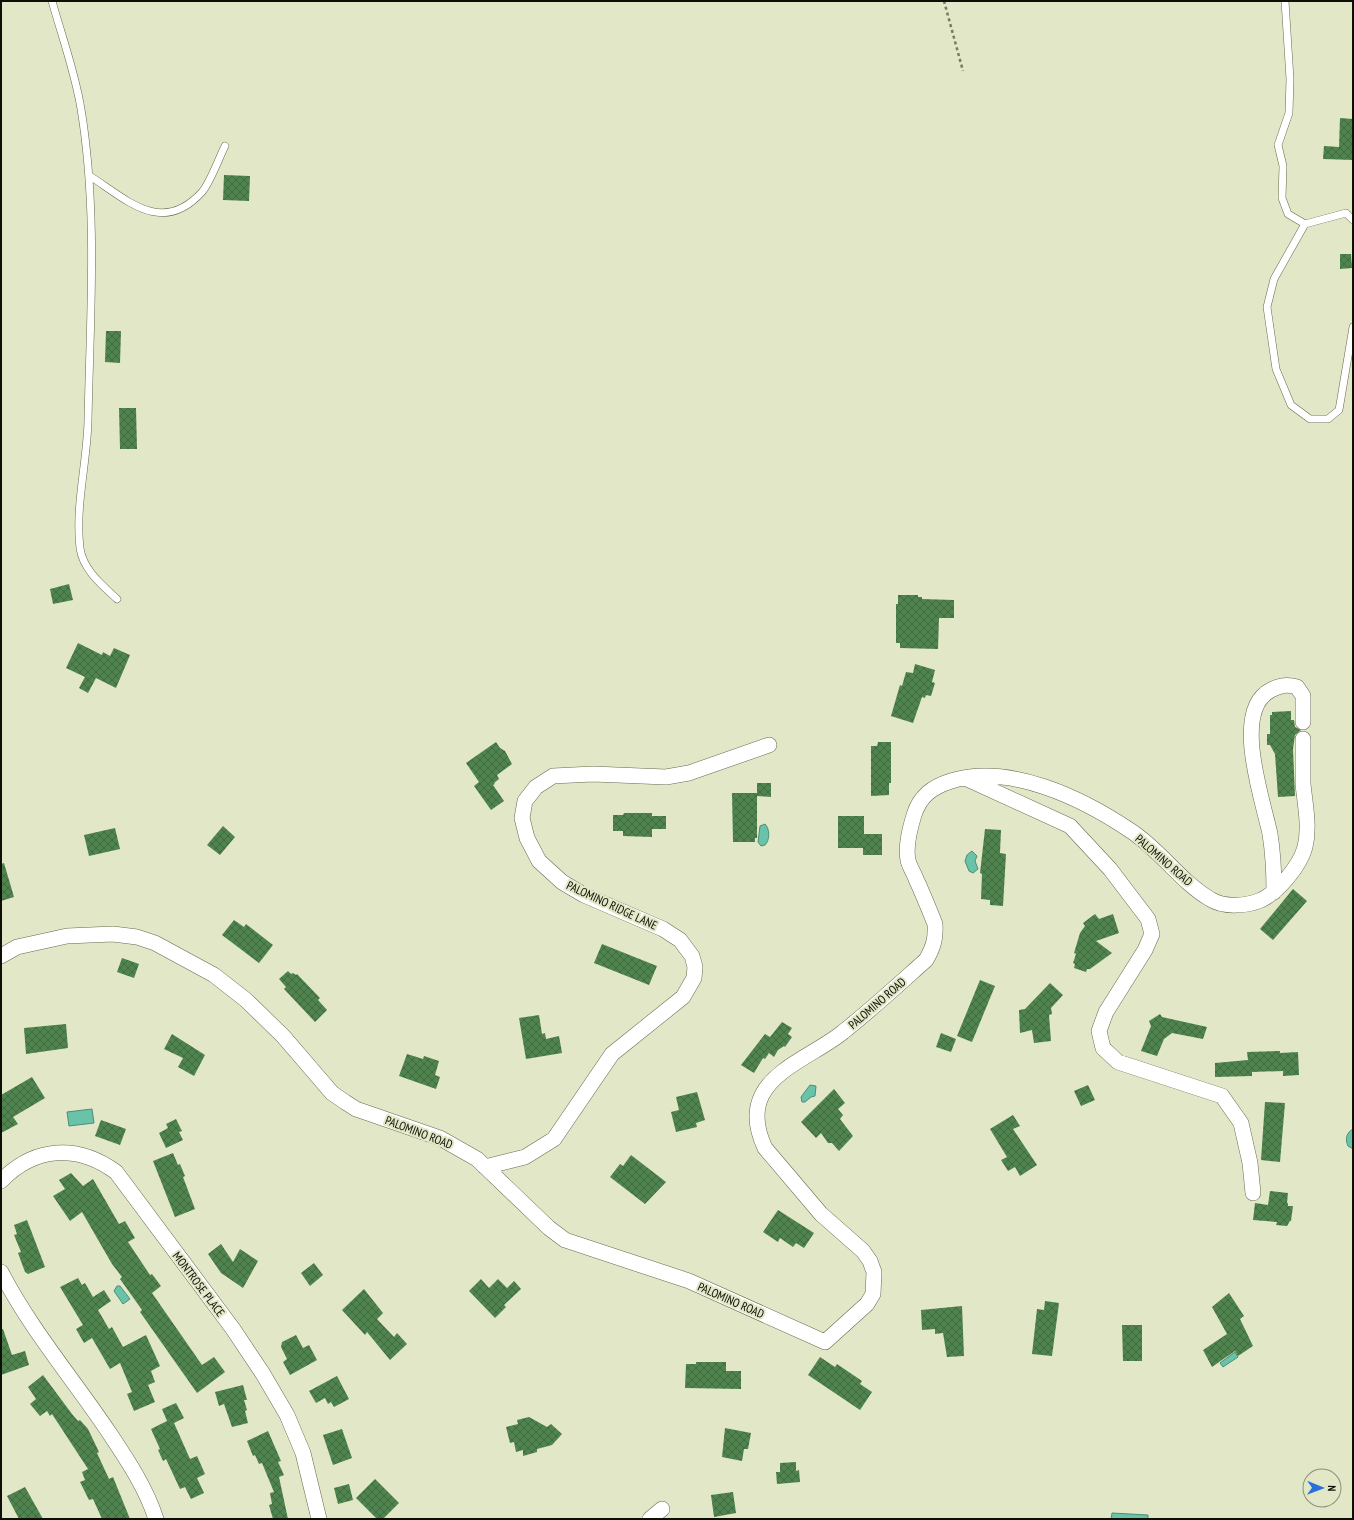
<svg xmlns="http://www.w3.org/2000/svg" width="1354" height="1520" font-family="'PT Sans Narrow',sans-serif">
<defs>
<pattern id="building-cross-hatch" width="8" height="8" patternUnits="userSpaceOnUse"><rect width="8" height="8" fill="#50844f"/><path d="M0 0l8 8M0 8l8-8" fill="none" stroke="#416a40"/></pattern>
</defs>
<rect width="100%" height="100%" fill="#e2e7c7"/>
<!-- water -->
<path fill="#68c3a9" stroke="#4d8d78" d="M765,824C770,829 770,840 765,845L761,846L758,842L760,826Z
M972,851L977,856L975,861L978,869L973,873L969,871L965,861L967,855Z
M810,1085L816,1086L815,1096L811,1097L805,1102H802L801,1097Z
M92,1109L94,1123L69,1126L67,1112Z
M1353,1129V1149L1348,1146C1345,1139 1346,1133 1353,1129Z
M117,1286H120L130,1299L123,1304L114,1291Z
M1235,1352L1238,1357L1223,1367L1220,1363Z
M1112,1513L1148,1515V1519H1111Z"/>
<!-- building -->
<path fill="url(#building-cross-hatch)" d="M1340,118L1353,119V160L1323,159L1324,146L1339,147Z
M224,175L250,176L249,201L223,200Z
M1340,254H1351L1352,268L1340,269Z
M106,331H121L120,363L105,362Z
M119,408H136L137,449H120Z
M69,584L73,600L53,604L50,589Z
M898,595H918V597H922V599L954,600V618H939L938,649L900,648V643H896V604H898Z
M78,643L102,655L103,652L110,656L114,648L130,655L116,688L96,678L88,693L79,688L85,677L66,668Z
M915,664L935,670L932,682L935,683L931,696L926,695L925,698L922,697L913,723L891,716L900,685L902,686L906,672L913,673Z
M1291,711V720H1294L1295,727L1301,730L1295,735L1293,749L1295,796L1278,797L1275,754L1270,745H1267V734H1270V715H1272V712Z
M496,742L500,748L505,751L512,764L497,775L499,779L494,783L495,784L493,785L504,801L491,810L474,786L479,782L466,763Z
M878,742H891V783H889V795L871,796V746H877Z
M757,783H771V797L757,796V838H755V842H733L732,793H757Z
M624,813H652V816H666V829H652V837L623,836V831H613V815H623Z
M838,816H864V834H882V855H863V848H838Z
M223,826L235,837L220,855L207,845Z
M115,828L120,849L89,856L84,835Z
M985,829L1001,830L1000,853L1006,854L1003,906L990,905V900L981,899L982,874L980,873Z
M4,863L14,897L1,901V864Z
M1293,889L1307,901L1273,940L1260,929Z
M1095,914L1099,919L1113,914L1119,933L1096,941L1112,953L1090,969H1087L1086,972L1074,968L1075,964L1073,963L1076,954L1074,953L1080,933L1085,926L1083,923Z
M234,920L244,927L246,924L273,945L259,963L222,935Z
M602,944L657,966L649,985L594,963Z
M122,958L139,964L134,978L117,972Z
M288,971L291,974L293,973L296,975L297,974L320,998L318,1000L327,1010L315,1022L284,989L286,987L279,979Z
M980,980L995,986L972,1042L957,1036Z
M1050,983L1063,995L1051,1008L1052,1014L1049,1015L1051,1041L1034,1043L1032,1030L1020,1033L1019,1010L1025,1009Z
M1160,1014L1162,1017L1207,1027L1203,1039L1172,1033L1164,1039L1157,1056L1141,1051L1151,1026L1149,1021Z
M539,1015L542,1034L545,1033L546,1039L559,1036L562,1053L526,1059L519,1018Z
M782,1022L792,1028L788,1034L792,1037L785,1047L784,1046L778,1050L774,1057L769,1053L765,1059L763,1058L754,1073L741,1065L765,1034L770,1037Z
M66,1024L68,1048L26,1054L24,1028Z
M941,1033L956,1039L951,1052L936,1047Z
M172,1034L205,1055L194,1076L178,1067L183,1058L164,1049Z
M1280,1051V1053L1298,1052L1299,1075L1283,1076V1071L1252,1072V1076L1215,1077V1063L1248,1060L1247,1052Z
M407,1054L423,1059L424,1056L439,1061L435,1075L440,1077L436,1089L399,1076Z
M32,1077L45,1098L13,1117L18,1124L1,1133V1095Z
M1088,1085L1095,1100L1081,1106L1074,1091Z
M834,1089L845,1103L838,1109L843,1115L840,1119L853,1136L839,1151L832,1143H828L821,1133L816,1138L801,1122Z
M697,1092L705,1120L696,1123L697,1127L676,1132L671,1112L679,1110L676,1097Z
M1265,1102L1285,1103L1280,1162L1261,1160Z
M1013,1115L1020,1126L1013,1129L1037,1165L1020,1176L1015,1167L1008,1171L1001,1160L1007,1157L990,1129Z
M176,1119L182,1131L179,1132L183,1140L166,1148L159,1133L168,1128L166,1124Z
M101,1120L126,1129L120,1145L95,1136Z
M173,1153L178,1165L180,1164L185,1176L183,1177L195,1209L175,1217L153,1161Z
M631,1155L666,1182L645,1204L610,1177L620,1164L623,1166Z
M71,1173L83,1186L93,1179L119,1224L125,1221L135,1238L128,1242L150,1275L152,1274L161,1286L152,1293L202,1365L214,1357L225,1372L197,1393L140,1312L142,1310L120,1279L122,1277L112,1264L82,1212L70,1221L53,1196L65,1189L59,1180Z
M1270,1191L1288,1193L1287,1203H1288V1206H1293L1291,1221H1290L1287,1226L1276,1225L1277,1222L1253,1220L1255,1203L1268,1205Z
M778,1210L814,1233L804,1248L796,1243L793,1247L780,1238L778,1242L763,1232Z
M27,1220L45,1267L28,1274L25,1272L18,1253L21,1252L14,1235L17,1234L14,1225Z
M221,1244L233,1262L240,1249L258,1261L243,1288L221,1273L208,1254Z
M314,1263L323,1275L310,1286L301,1273Z
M78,1278L82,1285L85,1283L93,1297L104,1290L111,1301L98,1310L109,1329L112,1327L123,1347L146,1335L160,1366L151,1371L155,1382L148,1385L155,1402L134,1411L127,1394L132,1392L120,1363L110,1369L92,1338L84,1343L76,1329L83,1325L60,1287Z
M481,1279L489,1288L498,1279L507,1288L514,1281L521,1289L504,1305L506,1307L495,1318L469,1291Z
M364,1289L383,1313L377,1319L394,1337L397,1333L407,1344L390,1360L367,1332L365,1335L342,1310Z
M1229,1293L1244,1316L1240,1319L1253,1346L1238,1356L1235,1351L1212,1367L1203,1350L1227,1334L1212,1307Z
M1045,1301L1059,1303L1052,1356L1032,1354L1037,1309L1044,1310Z
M962,1306L964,1356L947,1357L943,1333L935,1334V1329L922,1330L921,1310Z
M1122,1325H1142V1361H1123Z
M1,1329H3L12,1355L25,1351L29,1365L1,1375Z
M296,1335L303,1348L309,1345L317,1360L290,1375L283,1362L287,1359L281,1347L282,1342Z
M820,1357L835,1367L837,1364L862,1381L860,1384L872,1392L860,1410L808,1375Z
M696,1362H726V1371H741V1389L685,1388L686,1364H696Z
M43,1375L72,1414L78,1421L80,1420L88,1429L99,1452L97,1453L109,1479L113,1477L130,1519H102L93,1499L89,1500L80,1482L85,1480L82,1472L88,1469L52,1414L50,1416L47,1411L40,1416L30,1404L36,1399L28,1387Z
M337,1376L349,1399L334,1407L331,1402L328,1404L325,1398L316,1403L309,1391Z
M243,1385L247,1400H244L247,1410L245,1411L248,1423L232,1427L224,1404L219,1406L215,1392Z
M176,1403L184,1418L174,1423L190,1459L197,1456L205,1474L197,1478L204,1493L191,1499L185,1487L180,1489L166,1459L163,1461L158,1450L160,1449L151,1429L167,1421L162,1409Z
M529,1417L547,1427L551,1424L562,1434L552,1445L537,1449V1452L523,1456V1450L516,1452L514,1442L510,1443L506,1427L518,1424L517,1420Z
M725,1428L751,1433L748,1449H744L742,1461L722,1457Z
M342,1429L352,1458L333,1465L323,1435Z
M268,1431L281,1461L278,1462L284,1475L279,1477L288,1519H273L269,1505L272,1504L270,1493L274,1492L262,1463L259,1464L255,1455L253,1456L247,1441Z
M796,1462V1471L799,1470L800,1482L777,1484L776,1472H780V1463Z
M375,1479L399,1503L383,1519H377L356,1498Z
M349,1484L353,1500L338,1504L334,1488Z
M25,1487L43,1519H19L7,1496Z
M733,1492L736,1513L714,1517L711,1495Z"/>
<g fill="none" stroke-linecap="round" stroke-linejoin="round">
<!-- lane casing -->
<g stroke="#666a4e" stroke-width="8">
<path id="lane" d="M52,1C62,37 75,72 81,109C98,212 90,317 88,421C87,463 75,506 80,548C83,570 102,585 117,599
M1285,1L1290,79L1289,113L1278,145L1283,166L1282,198L1288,214L1305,224L1346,213L1353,220
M90,176C127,200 162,236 202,192C210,183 219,158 225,146
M1305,224L1274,279L1267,307L1276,369L1291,405L1310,419H1328L1339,410L1353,327"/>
</g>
<!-- street casing -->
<g stroke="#666a4e" stroke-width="16">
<path id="street" d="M965,778L1070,826L1110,869L1148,919L1152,934L1145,950L1106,1012L1099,1031L1103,1048L1118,1062L1222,1096L1241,1123L1250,1163L1253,1193
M1274,892C1274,872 1273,853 1270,834C1263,800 1231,710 1271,690C1280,685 1287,684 1297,687L1303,696V722
M1,956L17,947L67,936L113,934L137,937L155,943L214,975L246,1000L283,1036L332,1093L345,1102L356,1109L440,1138L477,1159L549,1228L565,1240L689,1281L825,1342L867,1304L873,1294L874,1272L870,1261L863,1251L821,1214L765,1148C757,1131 753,1113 762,1095C776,1067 819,1052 843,1032C872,1009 899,984 926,960C933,948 936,939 935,924C929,909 923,894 916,879C914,873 909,866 908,860C905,846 910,828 914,815C920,796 932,787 951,781C1010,763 1082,798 1131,831C1160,850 1180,881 1210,899C1224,908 1247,906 1261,900C1278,892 1300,866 1305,847C1310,827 1305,804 1303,784C1303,769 1303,754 1303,739
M485,1167L525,1157L554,1139L612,1054L683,997L694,978L695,967L692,956L680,940L663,929L584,895L562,882L539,861L527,838L522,818L525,801L536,787L553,776L593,774L666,777L689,773L769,745
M1,1181C35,1146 78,1144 116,1172L233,1329L263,1374L287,1415L303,1453L319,1519
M1,1272C31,1330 74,1380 110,1434C128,1461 146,1488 156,1519
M650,1519L662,1509"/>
</g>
<!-- path -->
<path stroke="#767964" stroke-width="2.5" stroke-dasharray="3 3" stroke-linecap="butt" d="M944,1L963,71"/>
<!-- lane -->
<use href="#lane" stroke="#fff" stroke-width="7"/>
<!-- street -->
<use href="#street" stroke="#fff" stroke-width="15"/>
</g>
<g text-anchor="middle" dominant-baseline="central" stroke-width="4" stroke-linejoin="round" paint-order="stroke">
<!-- street labels -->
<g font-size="12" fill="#0e0f05" stroke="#e2e7c7">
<text transform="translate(1164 860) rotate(41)">PALOMINO ROAD</text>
<text transform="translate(612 905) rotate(25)">PALOMINO RIDGE LANE</text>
<text transform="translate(877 1003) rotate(-41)">PALOMINO ROAD</text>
<text transform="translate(419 1132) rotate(21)">PALOMINO ROAD</text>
<text transform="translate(199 1284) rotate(53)">MONTROSE PLACE</text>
<text transform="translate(731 1300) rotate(24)">PALOMINO ROAD</text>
</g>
</g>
<!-- border -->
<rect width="1354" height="1520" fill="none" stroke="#0e0f05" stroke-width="4"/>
<!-- north arrow -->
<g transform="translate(1322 1488) rotate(91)"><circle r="19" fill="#e2e7c7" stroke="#8d9179"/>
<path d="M0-3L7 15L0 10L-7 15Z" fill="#2a70dc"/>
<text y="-6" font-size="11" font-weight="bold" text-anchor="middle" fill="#0e0f05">N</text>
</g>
</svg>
